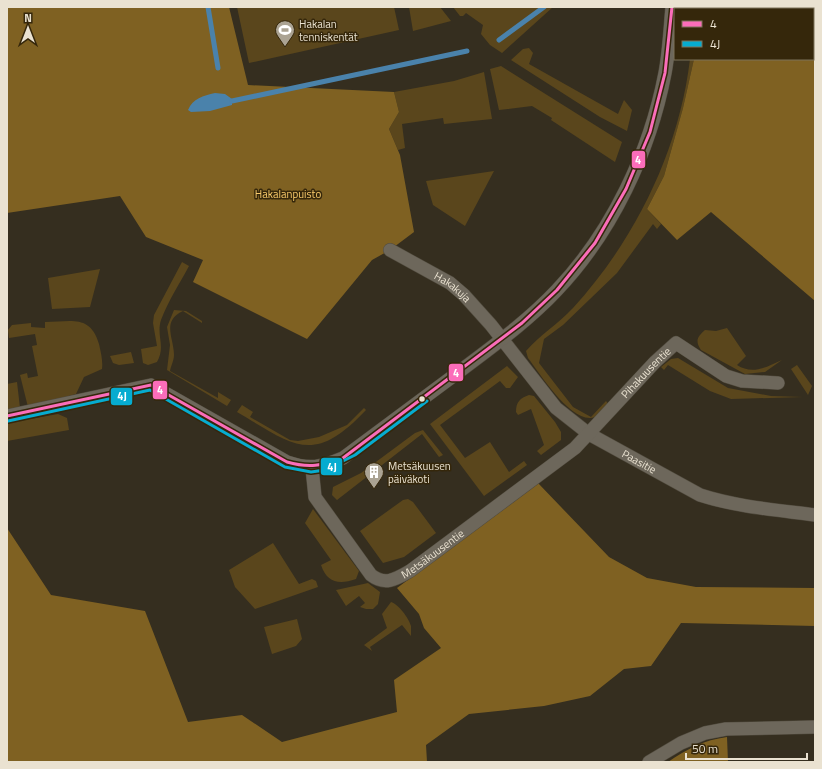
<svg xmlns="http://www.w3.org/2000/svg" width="822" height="769" font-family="'Titillium Web',sans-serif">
<rect width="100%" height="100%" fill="#352e1f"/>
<!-- green -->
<path fill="#5a461c" d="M237,7H394L399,30L249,63Z
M409,7H440L451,21L413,31Z
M453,7H553L502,53L490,45L481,34L483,25L466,13L463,16H460Z
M529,48L533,53L529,64L618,114L624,100L632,110L627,131L600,117L511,60L523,49Z
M690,59H694L692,68L683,108L664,176L647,209L661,224L657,229L653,224L617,273L563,325L544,339L539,363L573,407L591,417L606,401L609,405C605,409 601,415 595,417C573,426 540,374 528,358L526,351C540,335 558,324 573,308C635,240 679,151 690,59Z
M501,66L622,142L615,162L551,120L552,118L532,106L499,110L490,69Z
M484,72L492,119L444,124L443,118L402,124L405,148L398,150L389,129L399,112L394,92L454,81Z
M494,171L465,226L433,205L426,181Z
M182,262L189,266C180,283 168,301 161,320C156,336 166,346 157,362L148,365L143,363L141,349L157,346L153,323L154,315Z
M100,269L90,307L52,309L48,278Z
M174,310L186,311L202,321V323L183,311C161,321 174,338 174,355C174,360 171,366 170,371L218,398V392L231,400L227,406L167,370L170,345L167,327Z
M45,322C71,322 90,314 99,344C101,353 103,361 102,369L84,377L76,394L28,407L20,375L27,373L28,378L38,376L32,346L37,345L35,334L9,338L8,330L12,325L31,323V327L45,328Z
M727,328L746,356L737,365C752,375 767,367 782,360L765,372L745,374L701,350C695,341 697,337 705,330L716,331Z
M131,352L134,363L119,365L113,363L110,356Z
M678,358L728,388L771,396L803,397L731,399L710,391L668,365L664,370L661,367L671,359Z
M797,365L812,386L808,395L791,369Z
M507,366L518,377L510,388H506L500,381L440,425L465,458L490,442L509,472L524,461L527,465L484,496L430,424Z
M17,382L20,408L7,411V384Z
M529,395L534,396L555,422L561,432V440L541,455L537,451L544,445L531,409L518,415L516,412C516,402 520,398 529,395Z
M242,405L253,412L250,417L290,440L298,441L319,437L347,425L364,408L366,410C313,466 295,446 237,412Z
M58,414L67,418L69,430L7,441V423Z
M423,430L443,455L439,457L422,434L337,500L332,495L333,487L361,473L415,433Z
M408,499L413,502L436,533L404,557L383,563L360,531L403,500Z
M313,509L359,571L356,579C339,585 327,583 321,565L331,560L305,523Z
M273,543L299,584L312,579L316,581L318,587L255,609L235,587L229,570Z
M368,583L380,592L378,604L373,609H366L360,607L365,603L359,596L346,606L336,590Z
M391,602C398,604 409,618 411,626C411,629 411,633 411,636L402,625L370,647L372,651L364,645L387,628L382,614Z
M297,619L302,639L296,646L272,654L264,627Z"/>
<!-- forest -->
<path fill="#7f6122" d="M7,7H229L248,85L394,92L399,112L389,129L400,155L414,232L390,250L372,260L307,339L193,282L203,260L146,237L120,196L7,213Z
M699,7H794L796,9H699Z
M813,16L815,17V301L711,212L677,240L647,209L664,176L683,108L694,59H813Z
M538,483L609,557L647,578L696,587L815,588V626L681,623L651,666L624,669L590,696L544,706L469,714L426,745L427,762H7V528L51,595L145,611L188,722L242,715L282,742L397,712L394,680L441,648L424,628L419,614L397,588Z
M727,737L728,762H668C687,749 704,740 727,737Z"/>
<!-- water -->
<path fill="#4a82ab" d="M215,93L225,94L232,99V105L210,111L191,112L188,110C193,98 203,96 215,93Z"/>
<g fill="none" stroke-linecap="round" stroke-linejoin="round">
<!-- stream -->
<path stroke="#4a82ab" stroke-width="5" d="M208,7L218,68
M499,40L544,7
M232,101L467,51"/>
<!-- minor casing -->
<g stroke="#514b3e" stroke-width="14">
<g id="minor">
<path id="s1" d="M390,250L450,283L464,295L491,325L556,408L589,434L700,495C737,507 777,510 815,515"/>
<path d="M7,416L151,385L287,462C310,470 321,467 343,458C382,429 421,400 460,371C493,346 528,321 557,290C612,232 650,152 665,73C669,52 670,29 672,7"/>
<path id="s2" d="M312,468L315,497L371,575C385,586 396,579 410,571L575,448L655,362L676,343L726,376L742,381L778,383"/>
<path d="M649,762L681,743L705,733L726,729L815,727"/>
</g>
</g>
<!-- minor -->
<use href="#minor" stroke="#6d675b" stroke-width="13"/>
<!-- bus-1 casing -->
<g stroke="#35270b" stroke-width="6">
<path id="bus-1" d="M7,416L151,385L287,462C308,468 323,466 343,458L522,323L557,290L595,243L626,189L650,132L665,73L672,7"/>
</g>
<!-- bus-2 casing -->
<g stroke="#35270b" stroke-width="6">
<path id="bus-2" d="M8,421L150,390L285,467L311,472L325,470L355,455L427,401"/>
</g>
<!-- bus-1 -->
<use href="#bus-1" stroke="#fb6dba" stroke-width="3"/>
<!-- bus-2 -->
<use href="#bus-2" stroke="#06acd0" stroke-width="3"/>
</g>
<!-- icons -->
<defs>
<g id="stadium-pin" transform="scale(1)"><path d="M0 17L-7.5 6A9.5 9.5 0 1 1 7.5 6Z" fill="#aba393" stroke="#35270b"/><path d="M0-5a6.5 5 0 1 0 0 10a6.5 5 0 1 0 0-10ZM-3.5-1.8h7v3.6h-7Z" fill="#fff"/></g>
<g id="building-pin" transform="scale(1)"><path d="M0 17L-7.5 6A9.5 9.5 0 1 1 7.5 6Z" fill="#aba393" stroke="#35270b"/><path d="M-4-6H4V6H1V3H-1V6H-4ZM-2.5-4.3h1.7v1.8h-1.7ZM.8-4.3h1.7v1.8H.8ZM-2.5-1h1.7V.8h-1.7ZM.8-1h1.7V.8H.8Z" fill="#fff"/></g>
</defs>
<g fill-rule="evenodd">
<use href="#stadium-pin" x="285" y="30"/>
<use href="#building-pin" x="374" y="472"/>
</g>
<!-- markers -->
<circle fill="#eae2d1" stroke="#35270b" stroke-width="1.5" cx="422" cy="399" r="3.5"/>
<g text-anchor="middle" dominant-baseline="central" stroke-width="3" stroke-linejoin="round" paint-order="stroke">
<!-- poi labels -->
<g font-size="11" fill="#eae2d1" stroke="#35270b" text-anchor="start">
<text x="299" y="24">Hakalan<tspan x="299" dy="13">tenniskentät</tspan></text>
<text x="388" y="466">Metsäkuusen<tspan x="388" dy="13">päiväkoti</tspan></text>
</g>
<!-- park labels -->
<g font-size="11" fill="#facb6b" stroke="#35270b">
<text x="288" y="194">Hakalanpuisto</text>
</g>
<!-- street labels -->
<g font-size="11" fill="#eae2d1" stroke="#35270b">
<text stroke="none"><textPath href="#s1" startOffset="73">Hakakuja</textPath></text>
<text stroke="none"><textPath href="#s2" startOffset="477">Pihakuusentie</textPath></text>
<text stroke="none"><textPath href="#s1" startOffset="332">Paasitie</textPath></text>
<text stroke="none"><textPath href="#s2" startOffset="196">Metsäkuusentie</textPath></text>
</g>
</g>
<g stroke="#35270b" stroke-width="1.5">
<rect x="631" y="150" width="15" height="19" rx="4" fill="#fb6dba"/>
<rect x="448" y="363" width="16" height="19" rx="4" fill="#fb6dba"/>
<rect x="152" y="380" width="16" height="20" rx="4" fill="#fb6dba"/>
<rect x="110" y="387" width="23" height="19" rx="4" fill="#06acd0"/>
<rect x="320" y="457" width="23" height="19" rx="4" fill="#06acd0"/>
</g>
<g font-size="11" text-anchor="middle" font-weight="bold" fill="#fff">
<text x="638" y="164">4</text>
<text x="456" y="377">4</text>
<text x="160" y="394">4</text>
<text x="122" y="400">4J</text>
<text x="332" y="471">4J</text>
</g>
<!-- border -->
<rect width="822" height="769" fill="none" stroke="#eae2d1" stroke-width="16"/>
<!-- legend -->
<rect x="674" y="8" width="140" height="52" fill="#35270b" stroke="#7d725a"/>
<rect x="682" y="21" width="20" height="6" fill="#fb6dba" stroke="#7d725a"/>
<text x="710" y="28" font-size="12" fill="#eae2d1">4</text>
<rect x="682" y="41" width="20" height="6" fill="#06acd0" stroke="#7d725a"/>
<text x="710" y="48" font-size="12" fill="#eae2d1">4J</text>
<!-- north arrow -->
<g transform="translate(28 28)" stroke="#35270b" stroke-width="3" paint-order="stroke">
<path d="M0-3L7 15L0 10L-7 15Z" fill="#eae2d1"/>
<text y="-6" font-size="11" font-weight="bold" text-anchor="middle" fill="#eae2d1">N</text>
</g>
<!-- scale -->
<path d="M686 753v6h121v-6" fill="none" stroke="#eae2d1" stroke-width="2"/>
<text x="692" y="753" font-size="12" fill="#eae2d1" stroke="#35270b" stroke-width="3" paint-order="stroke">50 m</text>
</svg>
